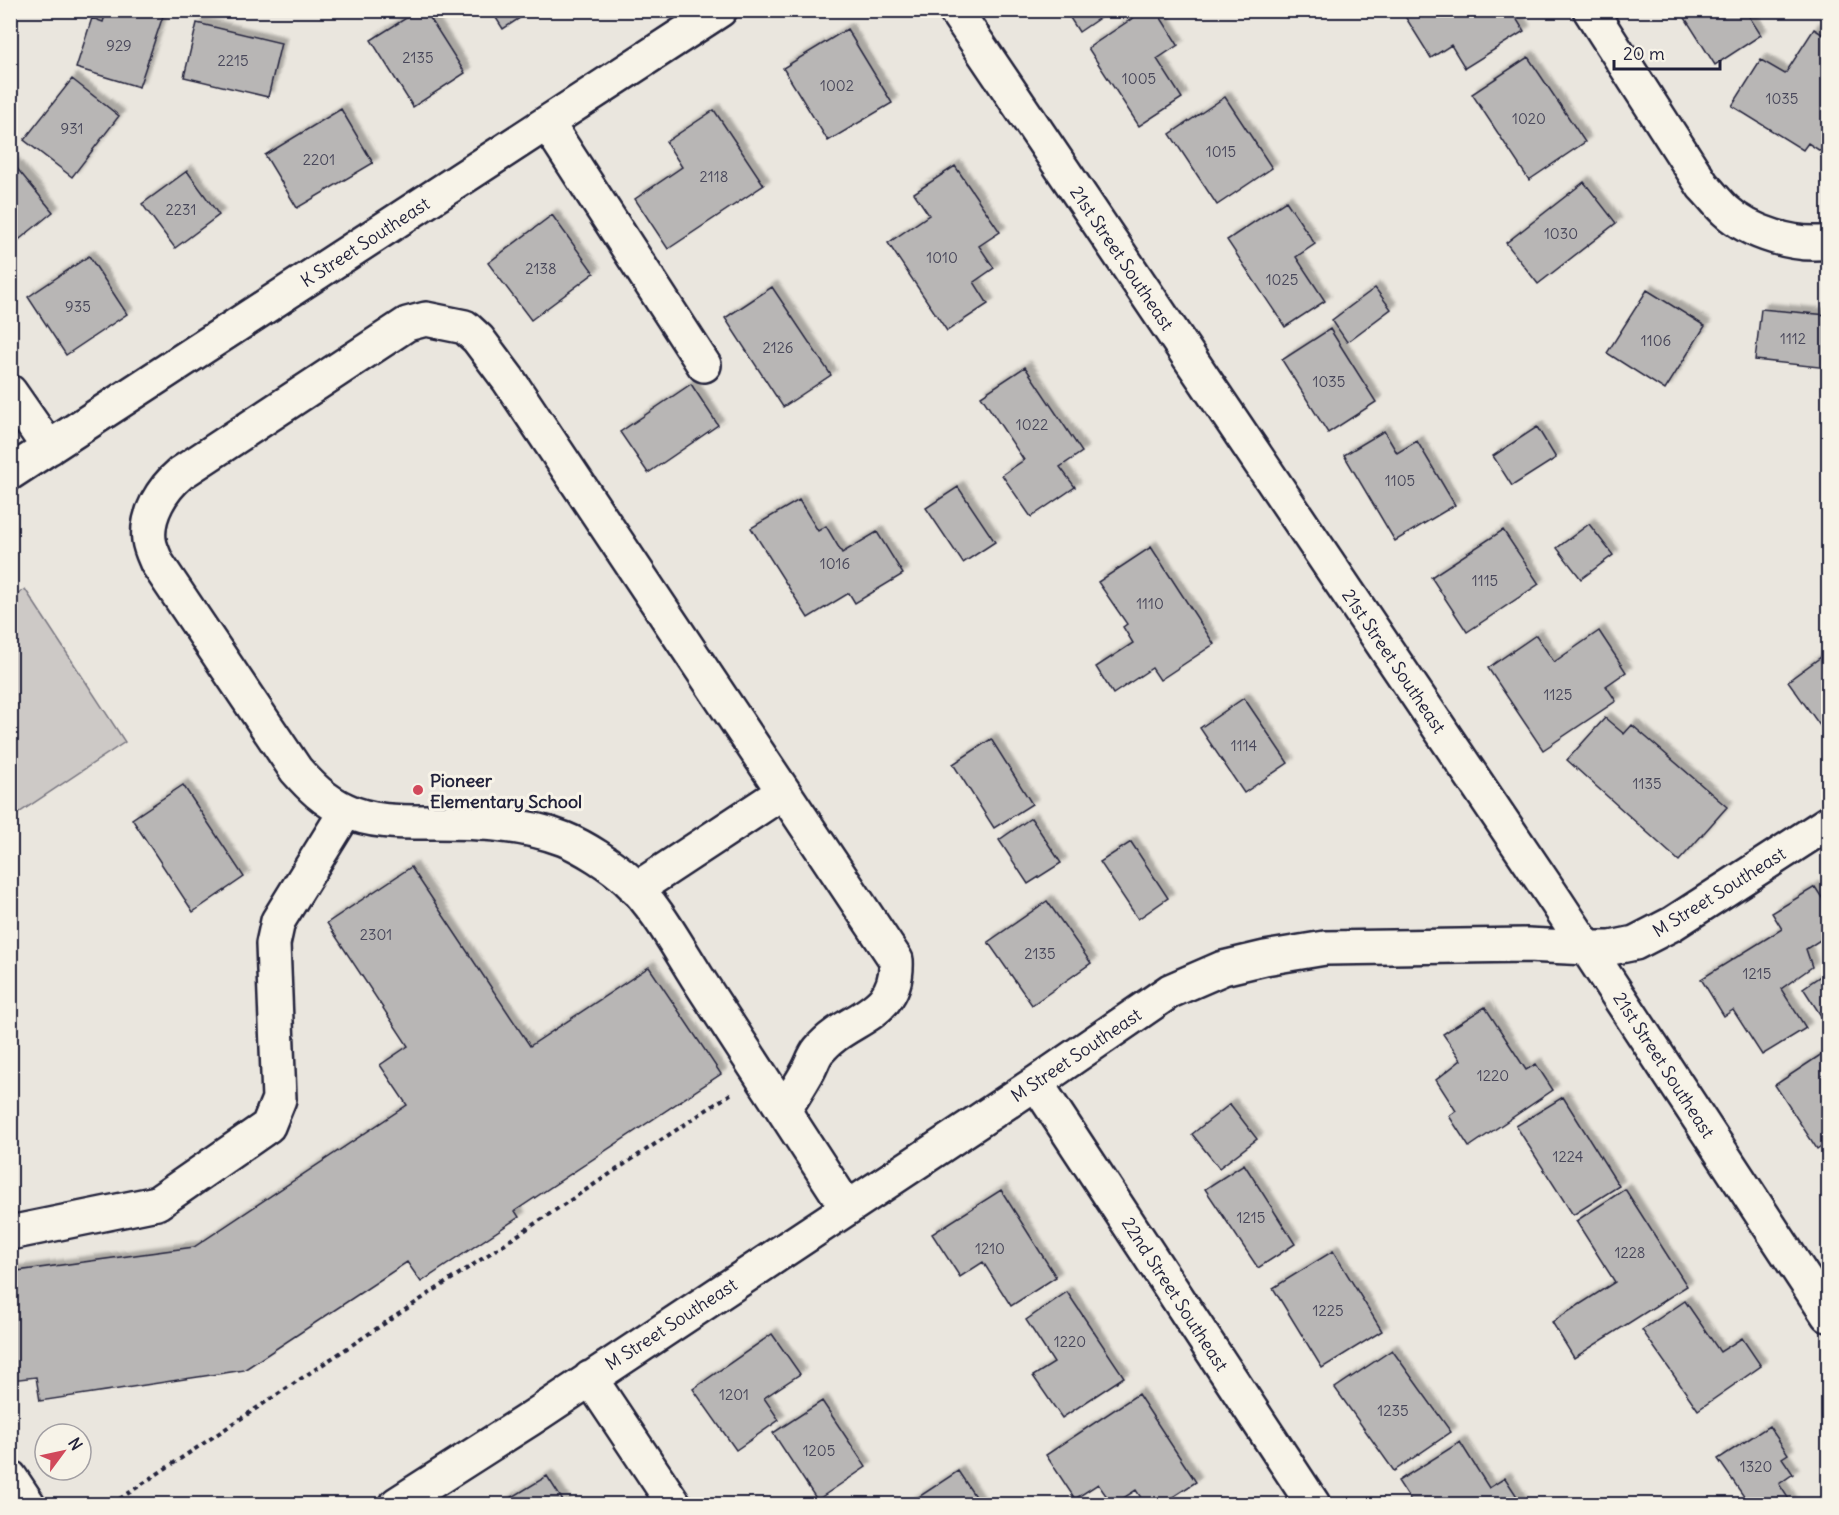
<svg xmlns="http://www.w3.org/2000/svg" width="1839" height="1515" font-family="Delius,sans-serif">
<defs>
<filter id="shadow"><feDropShadow dx="5.5" dy="-5.5" stdDeviation="1.5" flood-color="#0004"/></filter>
</defs>
<rect width="100%" height="100%" fill="#eae6de"/>
<filter id="ink" filterUnits="userSpaceOnUse"><feTurbulence type="fractalNoise" baseFrequency=".0167" numOctaves="2"/><feDisplacementMap in="SourceGraphic" scale="12" xChannelSelector="R" yChannelSelector="G"/><feConvolveMatrix kernelMatrix="1 2 1 2 8 2 1 2 1" color-interpolation-filters="sRGB"/></filter>
<g filter="url(#ink)">
<!-- pitch -->
<path fill="#cdc9c6" stroke="#787680" stroke-width="1.5" d="M25,589L125,742L11,818V599Z"/>
<!-- building -->
<path fill="#b8b6b5" stroke="#22223b" stroke-width="1.5" filter="url(#shadow)" d="M107,10H165L139,87L76,68L92,18L103,22Z
M419,10H425L465,73L413,107L371,40Z
M491,10H532L503,29Z
M1065,10H1111L1079,32Z
M1145,10H1156L1178,45L1157,59L1182,98L1139,126L1088,48Z
M1401,10H1511L1524,31L1465,68L1451,45L1431,58Z
M1680,10H1745L1761,35L1715,65Z
M197,23L281,43L268,97L184,77Z
M847,29L892,103L828,141L783,68Z
M1814,29L1828,38V84L1825,89L1828,91V156L1808,143L1803,150L1732,106L1761,60L1785,74Z
M1528,57L1585,142L1529,180L1472,94Z
M72,79L119,116L72,177L24,140Z
M1225,97L1272,168L1217,205L1170,134Z
M341,109L373,163L297,208L265,155Z
M714,110L764,185L668,249L635,199L682,167L666,142Z
M10,160L53,212L10,247Z
M955,166L1000,232L979,246L994,268L974,282L988,304L947,331L888,243L929,215L914,193Z
M187,171L219,215L175,248L142,204Z
M1584,182L1616,223L1538,284L1506,243Z
M1286,201L1315,244L1296,257L1325,301L1285,327L1227,240Z
M552,215L594,273L531,320L488,263Z
M89,256L127,314L66,355L28,297Z
M772,287L831,375L783,407L725,318Z
M1375,288L1391,309L1347,342L1332,320Z
M1647,290L1705,326L1665,390L1607,353Z
M1761,309L1828,315V368L1755,360Z
M1330,329L1376,402L1328,433L1282,360Z
M1025,367L1082,452L1060,467L1075,487L1031,517L1002,475L1024,460L981,396Z
M691,384L718,425L648,473L620,432Z
M1537,427L1556,458L1512,486L1493,456Z
M1384,431L1397,453L1417,441L1455,505L1395,541L1344,455Z
M958,487L995,542L963,563L926,508Z
M799,500L818,531L826,526L842,553L877,532L903,574L855,603L849,593L808,618L751,528Z
M1589,524L1613,555L1581,579L1557,548Z
M1503,530L1539,584L1467,632L1431,577Z
M1151,547L1214,644L1160,680L1152,668L1113,694L1096,667L1133,643L1123,627L1127,624L1098,582Z
M1599,631L1626,672L1606,686L1616,701L1543,750L1488,668L1536,635L1554,662Z
M1828,652V726L1823,730L1788,681Z
M1244,698L1288,763L1244,793L1200,728Z
M1605,718L1624,734L1632,725L1727,807L1679,861L1567,760Z
M991,739L1032,804L994,828L953,764Z
M183,785L244,877L193,912L132,819Z
M1031,818L1061,863L1028,884L999,840Z
M1131,842L1168,898L1138,919L1100,862Z
M411,867L530,1046L649,967L721,1074L515,1211L519,1217L421,1282L407,1262L244,1370L40,1401L36,1377L11,1380L10,1272L194,1247L407,1105L380,1065L408,1046L327,923Z
M1815,887L1828,907V935L1806,949L1812,967L1781,989L1806,1028L1762,1055L1733,1010L1724,1016L1701,979L1782,929L1772,913Z
M1047,901L1091,963L1032,1005L988,942Z
M1828,971V1019L1825,1022L1803,988Z
M1485,1007L1526,1070L1536,1064L1553,1090L1469,1147L1449,1116L1456,1111L1436,1080L1461,1060L1443,1034Z
M1828,1050V1141L1817,1149L1775,1085Z
M1563,1097L1619,1186L1573,1215L1516,1126Z
M1230,1104L1257,1139L1219,1168L1192,1134Z
M1244,1164L1295,1244L1258,1268L1205,1189Z
M1625,1189L1687,1286L1574,1358L1552,1322L1615,1282L1576,1221Z
M1001,1190L1056,1277L1011,1306L983,1262L960,1277L932,1234Z
M1333,1251L1382,1331L1322,1368L1273,1288Z
M1067,1292L1124,1377L1062,1418L1033,1376L1054,1363L1026,1320Z
M1685,1301L1720,1352L1742,1338L1761,1366L1698,1410L1642,1330Z
M772,1334L800,1374L764,1398L779,1420L736,1450L693,1389Z
M1392,1350L1451,1432L1394,1471L1335,1388Z
M1138,1394L1196,1482L1162,1504H1145L1136,1490L1114,1504H1112L1098,1484L1075,1499L1046,1455Z
M822,1401L866,1467L817,1500L773,1433Z
M1769,1426L1788,1454L1782,1458L1793,1474L1779,1484L1792,1504H1749L1718,1459Z
M1460,1442L1489,1488L1505,1478L1522,1504H1413L1398,1481Z
M958,1471L980,1504H908Z
M547,1476L565,1504H501Z"/>
<g fill="none" stroke-linecap="round" stroke-linejoin="round">
<!-- minor casing -->
<g stroke="#22223b" stroke-width="38">
<path id="minor" d="M955,10L1556,901L1828,1315
M1590,10L1703,186C1711,194 1718,204 1726,211C1750,233 1796,247 1828,242
M547,123L704,365
M10,392L49,448
M10,473L720,10
M636,889L783,792
M1036,1083L1313,1504
M784,1111C792,1097 801,1084 808,1071C812,1064 814,1056 819,1050C847,1016 899,1017 896,960L508,379L478,339L465,327L426,319L407,324L181,473C162,489 146,515 149,540C150,548 154,556 157,563L296,770C311,787 324,800 345,810C371,823 405,822 434,822C477,822 523,823 564,839C584,847 612,865 628,880C657,906 682,955 704,988C752,1061 799,1135 847,1208
M10,1233L157,1203L268,1126L279,1099L273,944L278,921L346,811
M590,1378L674,1504
M10,1477L28,1504
M397,1504L530,1419L1036,1083L1170,991L1223,968L1265,958L1325,948L1527,945L1588,948H1611L1635,943L1672,924L1828,823"/>
</g>
<!-- path -->
<path stroke="#22223b" stroke-width="4" stroke-dasharray="4.5 4.5" stroke-linecap="butt" d="M112,1504L732,1093"/>
<!-- minor -->
<use href="#minor" stroke="#f7f3e8" stroke-width="33"/>
</g>
</g>
<!-- markers -->
<circle fill="#d1495b" stroke="#f7f3e8" stroke-width="2" cx="418" cy="790" r="6"/>
<g text-anchor="middle" dominant-baseline="central" stroke-width="6" stroke-linejoin="round" paint-order="stroke">
<!-- number labels -->
<g font-size="15" fill="#48475a">
<text x="119" y="45">929</text>
<text x="418" y="57">2135</text>
<text x="233" y="60">2215</text>
<text x="1139" y="78">1005</text>
<text x="837" y="85">1002</text>
<text x="1782" y="98">1035</text>
<text x="1529" y="118">1020</text>
<text x="72" y="128">931</text>
<text x="1221" y="151">1015</text>
<text x="319" y="159">2201</text>
<text x="714" y="176">2118</text>
<text x="181" y="209">2231</text>
<text x="1561" y="233">1030</text>
<text x="942" y="257">1010</text>
<text x="541" y="268">2138</text>
<text x="1282" y="279">1025</text>
<text x="78" y="306">935</text>
<text x="1793" y="338">1112</text>
<text x="1656" y="340">1106</text>
<text x="778" y="347">2126</text>
<text x="1329" y="381">1035</text>
<text x="1032" y="424">1022</text>
<text x="1400" y="480">1105</text>
<text x="835" y="563">1016</text>
<text x="1485" y="580">1115</text>
<text x="1150" y="603">1110</text>
<text x="1558" y="694">1125</text>
<text x="1244" y="745">1114</text>
<text x="1647" y="783">1135</text>
<text x="376" y="934">2301</text>
<text x="1040" y="953">2135</text>
<text x="1757" y="973">1215</text>
<text x="1493" y="1075">1220</text>
<text x="1568" y="1156">1224</text>
<text x="1251" y="1217">1215</text>
<text x="990" y="1248">1210</text>
<text x="1630" y="1252">1228</text>
<text x="1328" y="1310">1225</text>
<text x="1070" y="1341">1220</text>
<text x="734" y="1394">1201</text>
<text x="1393" y="1410">1235</text>
<text x="819" y="1450">1205</text>
<text x="1756" y="1466">1320</text>
</g>
<!-- street labels -->
<g font-size="18" fill="#22223b" stroke="#f7f3e8">
<text transform="translate(365 242) rotate(-33)">K Street Southeast</text>
<text transform="translate(1122 258) rotate(56)">21st Street Southeast</text>
<text transform="translate(1394 661) rotate(56)">21st Street Southeast</text>
<text transform="translate(1719 892) rotate(-32)">M Street Southeast</text>
<text transform="translate(1076 1055) rotate(-34)">M Street Southeast</text>
<text transform="translate(1664 1065) rotate(57)">21st Street Southeast</text>
<text transform="translate(1175 1294) rotate(57)">22nd Street Southeast</text>
<text transform="translate(671 1324) rotate(-33)">M Street Southeast</text>
</g>
<!-- poi labels -->
<g font-size="18" font-weight="bold" fill="#22223b" stroke="#f7f3e8" text-anchor="start">
<text x="430" y="780">Pioneer<tspan x="430" dy="21">Elementary School</tspan></text>
</g>
</g>
<!-- margin -->
<rect width="1839" height="1515" fill="none" stroke="#f7f3e8" stroke-width="36"/>
<rect x="18" y="18" width="1803" height="1479" fill="none" stroke="#22223b" stroke-width="2" filter="url(#ink)"/>
<!-- north arrow -->
<g transform="translate(63 1452) rotate(57)"><circle r="28" fill="#f7f3e8" stroke="#a29fa3" stroke-width="1.5"/>
<path d="M0-4.5L10 22L0 15L-10 22Z" fill="#d1495b"/>
<text y="-9" font-size="16" font-weight="bold" text-anchor="middle" fill="#22223b">N</text>
</g>
<!-- scale -->
<path d="M1614 60v9h106v-9" fill="none" stroke="#22223b" stroke-width="3"/>
<text x="1623" y="60" font-size="18" fill="#22223b" stroke="#f7f3e8" stroke-width="4.5" paint-order="stroke">20 m</text>
</svg>
